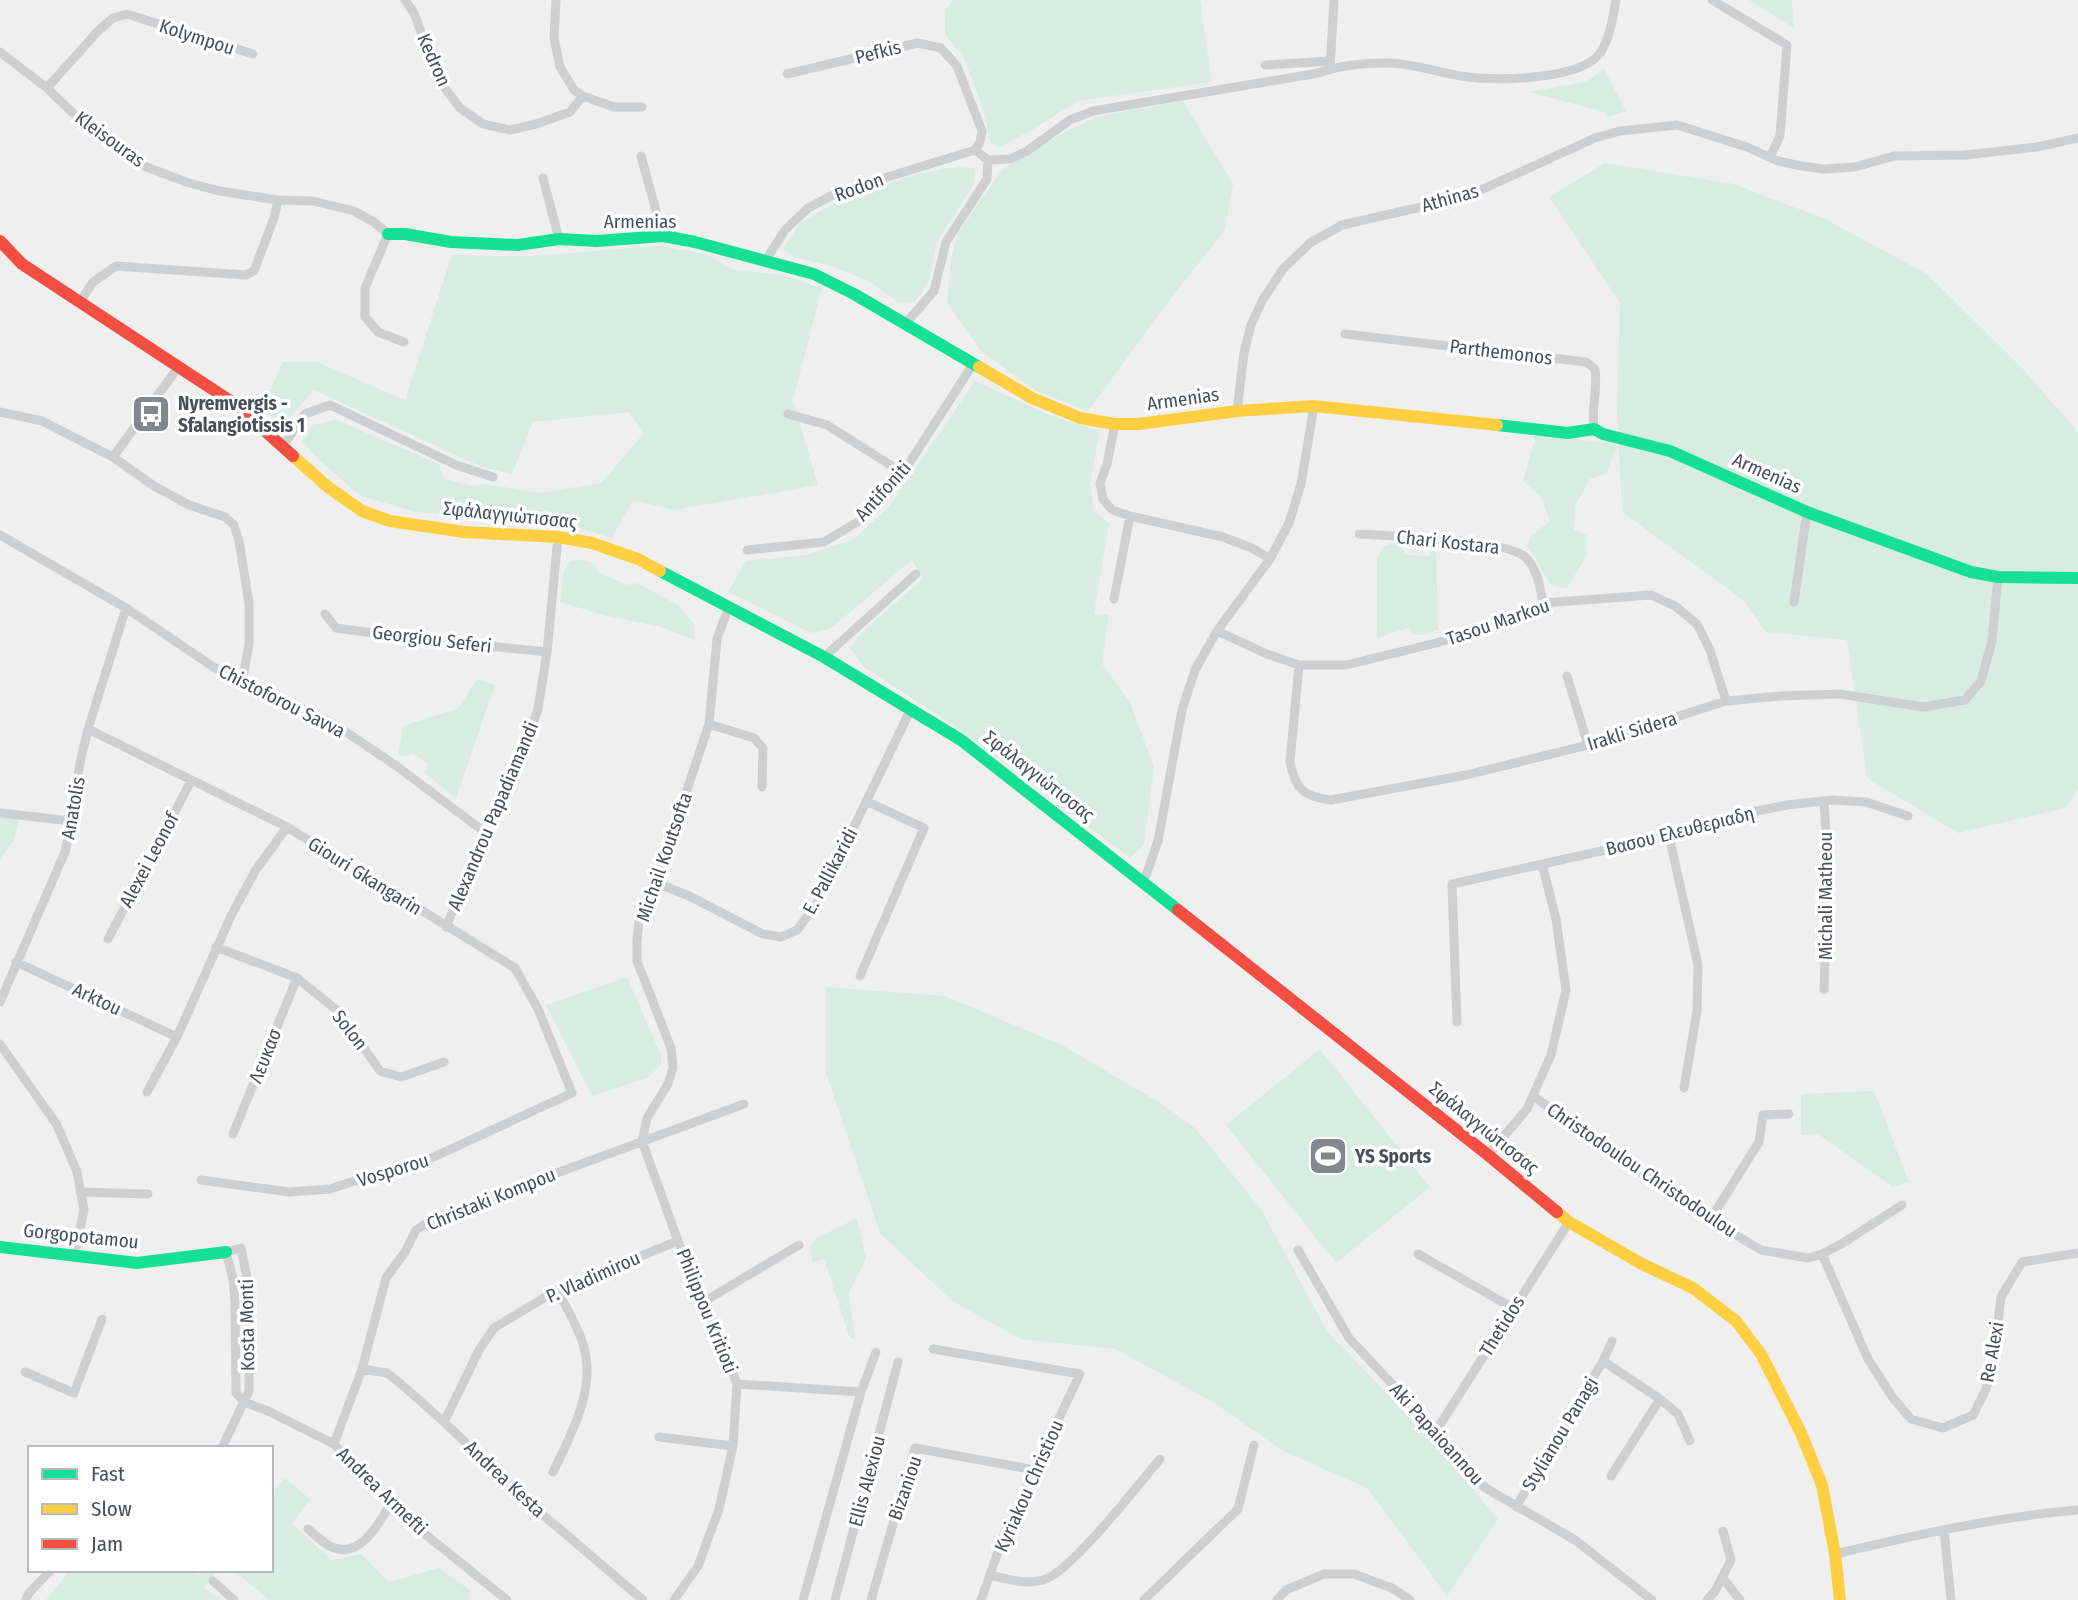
<svg xmlns="http://www.w3.org/2000/svg" width="2078" height="1600" font-family="'Fira Sans Condensed',sans-serif">
<rect width="100%" height="100%" fill="#f0efef"/>
<!-- green -->
<path fill="#d7ece2" d="M953,0H1200L1212,82L1078,101L1032,130L998,148L989,140L983,108L964,58L945,35V10Z
M1749,0H1792L1794,28Z
M1604,69L1626,111L1607,117L1604,112L1529,92L1586,82Z
M1183,101L1233,184L1225,230L1175,293L1088,411L1036,391L981,351L947,303L951,259L958,233L1002,170L1065,132L1099,116Z
M1605,163L1734,184L1825,219L1927,274L2022,368L2078,432V790L2065,808L1958,833L1867,778L1847,640L1766,632L1743,600L1622,512L1617,412L1620,303L1549,197Z
M952,167L975,168L974,184L936,243L930,279L915,302L899,303L870,282L835,267L795,257L783,249L800,223L837,202L904,178Z
M660,246L706,254L734,270L783,275L822,288L793,400L818,485L674,510L633,500L612,538L576,527L416,512L361,496L320,461L302,441L312,425L336,420L439,464L444,479L472,486L485,484L540,493L601,483L644,433L629,412L533,422L512,474L482,467L314,390L283,425L261,409L283,362H317L405,400L452,254C519,261 592,250 660,246Z
M975,381L1049,415L1100,431L1090,483L1094,511L1109,523L1094,614L1109,615L1102,664L1130,702L1154,767L1144,845L1130,858L968,735L864,667L850,648L868,627L923,579L912,560L830,629L811,633L728,592L746,561L807,555L854,539L890,506Z
M1536,435L1600,442L1617,446L1606,474L1590,479L1575,506L1574,530L1586,535L1587,555L1567,588L1554,587C1542,575 1539,559 1527,547L1531,536L1550,521L1541,497L1523,481Z
M1392,543L1402,544L1405,555L1429,556L1432,549H1436L1438,630C1425,634 1415,640 1407,628L1377,638V557L1384,546Z
M583,560L595,564L598,572L627,585L637,583L678,605L694,624L695,640L661,627L607,616L560,602L564,571L570,561Z
M477,679L495,685L456,798L425,773L428,764L413,753L406,756H398L403,726L459,708Z
M0,817L19,820L14,840L0,859Z
M627,977L661,1055V1065L647,1078L592,1096L546,1005Z
M826,987L945,996L1064,1046L1160,1103L1195,1128L1261,1209L1327,1331L1432,1441L1498,1519L1447,1596L1367,1488L1283,1451L1213,1402L1115,1349L1020,1339L951,1300L880,1233L826,1073Z
M1320,1049L1430,1187L1336,1263L1226,1125Z
M1874,1091L1909,1182L1893,1187L1818,1134L1801,1135V1094Z
M857,1218L866,1259L849,1293L855,1339L849,1336L824,1259L813,1263L810,1247L817,1238Z
M285,1478L310,1499L292,1524L332,1560L361,1554L389,1582L439,1568L470,1590L469,1600H269L233,1570H271V1493Z
M77,1570H193L198,1575L203,1570H218L204,1588L222,1600H46L68,1573Z"/>
<g fill="none" stroke-linecap="round" stroke-linejoin="round">
<!-- street -->
<path stroke="#cecfd1" stroke-width="9" d="M405,0L414,13L439,80L460,108L483,124L510,130L536,124L570,112L583,96
M556,0L554,38L560,67L574,90L583,96L614,107H642
M1712,0L1787,45L1780,136L1770,157
M0,52L47,88L79,119L144,166L186,182L219,191L278,200L313,201L354,211L374,222L388,234L365,288V317L378,332L404,342
M1265,65L1330,61
M1330,68L1334,0
M787,74L918,43L941,48L957,66L982,131L980,142L975,150
M47,88L98,31L113,18L127,14L253,54
M975,150L988,160L1010,159L1027,151L1070,120L1093,111L1319,73C1339,65 1366,63 1388,63C1413,63 1442,74 1468,77C1499,81 1582,80 1601,52C1610,37 1613,17 1616,0
M641,156L663,236
M543,178L559,239
M766,260L785,230L808,208L839,192L975,150
M80,302L93,282L116,266L246,275L254,271L274,218L278,200
M905,324L934,291L946,242L987,179L988,160
M1345,334L1586,362L1595,369C1598,389 1591,409 1594,429
M1237,411L1244,353L1251,325L1262,301L1283,269L1310,243L1342,225L1434,204L1483,189L1595,138L1620,131L1677,125L1747,147L1778,161L1801,166L1824,169L1855,167L1894,156L1966,155L2037,147L2078,138
M0,412L42,421L113,457L154,486L189,505L225,517L234,525L239,541L249,603V644L242,683
M788,414L827,425L903,473
M1115,424L1107,464L1100,483L1103,499L1112,510L1130,516L1223,537L1252,548L1270,559
M283,446L305,414L330,405L456,465L493,477
M113,457L179,366
M1359,534C1390,536 1509,539 1526,558C1538,570 1540,588 1543,603
M0,535L126,608L218,670L242,683L301,708L334,724L395,765L486,833
M747,550L824,542L864,518L903,473L973,364
M1114,599L1130,516
M1794,602L1807,512
M325,614L336,628L411,638L547,652
M1217,631L1267,654L1299,665H1346L1436,643L1518,618L1543,603L1651,595L1675,606L1697,624L1710,650L1726,701
M824,657L916,574
M1299,665L1290,762C1295,789 1304,797 1331,800L1466,775L1588,745L1726,701L1780,696L1840,694L1924,707L1965,700L1981,681L1992,641L1998,577
M1567,676L1588,745
M709,724L754,738L763,748L762,787
M88,729L287,827L515,968L538,1009L572,1093L412,1167L370,1176L330,1189L289,1192L201,1180
M0,813L72,821
M1669,836L1698,965L1697,1011L1684,1088
M1144,881L1158,841L1182,710L1195,670L1217,631L1270,559L1289,523L1301,484L1314,406
M655,882L689,896L763,934L781,937L797,930L816,905L911,709
M446,927L486,833L515,774L538,709L547,652L558,537
M108,939L191,781
M216,947L297,978L339,1012L380,1071L401,1077L444,1062
M16,962L177,1037
M860,976L924,828L866,801
M1824,990L1828,865L1824,801
M0,1002L65,852L72,821L80,763L88,729L126,608
M1457,1022L1452,884L1669,836L1732,816L1787,805L1832,800L1866,802L1908,816
M0,1044L57,1125L77,1172L84,1210L74,1257
M147,1092L177,1037L231,916L255,871L287,827
M1533,1096L1692,1209L1761,1250L1808,1258L1822,1254L1843,1243L1902,1205
M233,1134L297,978
M1488,1155L1527,1109L1551,1055L1566,990L1556,919L1542,864
M80,1192L148,1194
M1710,1220L1759,1142L1763,1115L1789,1114
M1298,1250L1349,1338L1436,1431L1484,1487L1575,1540L1652,1600
M1418,1254L1513,1308
M1822,1254L1868,1359L1893,1398L1911,1419L1943,1428L1973,1415L1986,1389L1993,1367L2001,1297L2022,1262L2078,1253
M705,1301L799,1245
M933,1349L1080,1374L1005,1532L981,1600
M1603,1361L1660,1399L1678,1414L1690,1441
M362,1369L387,1373L401,1384L444,1422L529,1503L643,1600
M25,1372L74,1393L102,1319
M737,1384L861,1392
M444,1422L479,1350L494,1328L557,1290L678,1241
M1436,1431L1569,1222
M659,1437L733,1446
M334,1444L362,1369L386,1278L405,1252L416,1230L435,1218L744,1104
M222,1448L249,1391V1288L241,1248L226,1252L233,1279L235,1301L236,1393L244,1402L268,1411L334,1444L400,1514L507,1600
M553,1472C572,1433 597,1388 583,1344C577,1325 566,1307 557,1290
M1611,1476L1660,1399
M1516,1507L1603,1361L1612,1341
M308,1529C314,1534 319,1539 325,1543C356,1565 377,1527 390,1505
M1944,1530L1951,1600
M1835,1554C1915,1535 1996,1517 2078,1510
M990,1575C1009,1579 1024,1585 1043,1580C1068,1575 1140,1483 1160,1459
M1722,1577L1740,1600
M213,1581L234,1600
M26,1600L29,1593L51,1570
M674,1600L698,1566L719,1509L733,1446L737,1384L705,1301L678,1241L642,1141L647,1118L668,1084L673,1068L671,1048L637,961V941L639,919L669,844L709,724L717,639L729,606
M803,1600L861,1392L876,1352
M835,1600L898,1362
M871,1600L915,1448L1035,1470
M1144,1600L1238,1509L1254,1445
M1277,1600L1286,1590L1324,1574H1354L1392,1588L1410,1600
M1707,1600L1715,1591L1731,1560L1723,1531"/>
<!-- fast -->
<path stroke="#16e098" stroke-width="12" d="M388,234H405L451,242L518,245L559,239L597,241L663,236L695,242L814,274L854,294L979,367
M1497,425L1568,433L1594,429L1603,434L1670,451L1807,512L1971,572L1998,577L2078,578
M660,571L824,657L961,740L1178,910
M0,1247L137,1263L226,1252"/>
<!-- slow -->
<path stroke="#ffcf43" stroke-width="12" d="M979,367L1032,398L1080,418L1115,424H1139L1237,411L1314,406L1497,425
M293,456L328,487L362,511L390,521L464,532L558,537L592,543L638,559L660,571
M1557,1212L1569,1222L1642,1264L1693,1288L1736,1321L1761,1354L1801,1433L1822,1485L1835,1554L1840,1600"/>
<!-- jam -->
<path stroke="#f24e42" stroke-width="12" d="M0,241L22,264L235,404L293,456
M1178,910L1488,1155L1557,1212"/>
</g>
<!-- icons -->
<defs>
<g id="bus-square" transform="scale(2.0125)"><rect x="-9" y="-9" width="18" height="18" rx="4" fill="#83878e" stroke="#fff"/><path d="M-5-6H5V4H4V6H2V4H-2V6H-4V4H-5ZM-3.5-4V0h7V-4ZM-3.5 1.2v1.5H-2V1.2ZM2 1.2v1.5H3.5V1.2Z" fill="#fff"/></g>
<g id="stadium-square" transform="scale(2.0125)"><rect x="-9" y="-9" width="18" height="18" rx="4" fill="#83878e" stroke="#fff"/><path d="M0-5a6.5 5 0 1 0 0 10a6.5 5 0 1 0 0-10ZM-3.5-1.8h7v3.6h-7Z" fill="#fff"/></g>
</defs>
<g fill-rule="evenodd">
<use href="#bus-square" x="151" y="414"/>
<use href="#stadium-square" x="1328" y="1156"/>
</g>
<g text-anchor="middle" dominant-baseline="central" stroke-width="7" stroke-linejoin="round" paint-order="stroke">
<!-- street labels -->
<g font-size="19" fill="#494f59" stroke="#fff">
<text transform="translate(197 37) rotate(18)">Kolympou</text>
<text transform="translate(878 52) rotate(-14)">Pefkis</text>
<text transform="translate(434 60) rotate(66)">Kedron</text>
<text transform="translate(110 139) rotate(36)">Kleisouras</text>
<text transform="translate(859 187) rotate(-20)">Rodon</text>
<text transform="translate(1450 198) rotate(-16)">Athinas</text>
<text x="640" y="221">Armenias</text>
<text transform="translate(1501 352) rotate(7)">Parthemonos</text>
<text transform="translate(1183 399) rotate(-8)">Armenias</text>
<text transform="translate(1767 473) rotate(24)">Armenias</text>
<text transform="translate(883 491) rotate(-48)">Antifoniti</text>
<text transform="translate(510 515) rotate(6)">Σφάλαγγιώτισσας</text>
<text transform="translate(1448 542) rotate(6)">Chari Kostara</text>
<text transform="translate(1498 622) rotate(-19)">Tasou Markou</text>
<text transform="translate(432 639) rotate(7)">Georgiou Seferi</text>
<text transform="translate(282 701) rotate(27)">Chistoforou Savva</text>
<text transform="translate(1632 731) rotate(-17)">Irakli Sidera</text>
<text transform="translate(1039 776) rotate(38)">Σφάλαγγιώτισσας</text>
<text transform="translate(73 808) rotate(-80)">Anatolis</text>
<text transform="translate(493 816) rotate(-67)">Alexandrou Papadiamandi</text>
<text transform="translate(1680 831) rotate(-14)">Βασου Ελευθεριαδη</text>
<text transform="translate(664 857) rotate(-71)">Michail Koutsofta</text>
<text transform="translate(149 860) rotate(-62)">Alexei Leonof</text>
<text transform="translate(830 871) rotate(-62)">E. Pallikaridi</text>
<text transform="translate(365 876) rotate(32)">Giouri Gkangarin</text>
<text transform="translate(1825 896) rotate(-90)">Michali Matheou</text>
<text transform="translate(97 999) rotate(25)">Arktou</text>
<text transform="translate(350 1030) rotate(52)">Solon</text>
<text transform="translate(265 1056) rotate(-68)">Λευκασ</text>
<text transform="translate(1484 1128) rotate(39)">Σφάλαγγιώτισσας</text>
<text transform="translate(393 1170) rotate(-17)">Vosporou</text>
<text transform="translate(1642 1170) rotate(34)">Christodoulou Christodoulou</text>
<text transform="translate(491 1199) rotate(-22)">Christaki Kompou</text>
<text transform="translate(81 1236) rotate(6)">Gorgopotamou</text>
<text transform="translate(593 1277) rotate(-24)">P. Vladimirou</text>
<text transform="translate(707 1311) rotate(68)">Philippou Kritioti</text>
<text transform="translate(247 1325) rotate(-91)">Kosta Monti</text>
<text transform="translate(1502 1326) rotate(-58)">Thetidos</text>
<text transform="translate(1992 1352) rotate(-80)">Re Alexi</text>
<text transform="translate(1437 1434) rotate(48)">Aki Papaioannou</text>
<text transform="translate(1560 1434) rotate(-59)">Stylianou Panagi</text>
<text transform="translate(505 1479) rotate(43)">Andrea Kesta</text>
<text transform="translate(867 1481) rotate(-75)">Ellis Alexiou</text>
<text transform="translate(1029 1486) rotate(-66)">Kyriakou Christiou</text>
<text transform="translate(905 1488) rotate(-71)">Bizaniou</text>
<text transform="translate(382 1491) rotate(44)">Andrea Armefti</text>
</g>
<!-- poi labels -->
<g font-size="19" font-weight="bold" fill="#494f59" stroke="#fff" text-anchor="start">
<text x="178" y="403">Nyremvergis -<tspan x="178" dy="22">Sfalangiotissis 1</tspan></text>
<text x="1355" y="1156">YS Sports</text>
</g>
</g>
<!-- legend -->
<rect x="28" y="1446" width="245" height="126" fill="#ffffff" stroke="#b6b9bd" stroke-width="2"/>
<rect x="42" y="1469" width="35" height="10" fill="#16e098" stroke="#b6b9bd" stroke-width="2"/>
<text x="91" y="1481" font-size="21" fill="#494f59">Fast</text>
<rect x="42" y="1504" width="35" height="10" fill="#ffcf43" stroke="#b6b9bd" stroke-width="2"/>
<text x="91" y="1516" font-size="21" fill="#494f59">Slow</text>
<rect x="42" y="1539" width="35" height="10" fill="#f24e42" stroke="#b6b9bd" stroke-width="2"/>
<text x="91" y="1551" font-size="21" fill="#494f59">Jam</text>
</svg>
